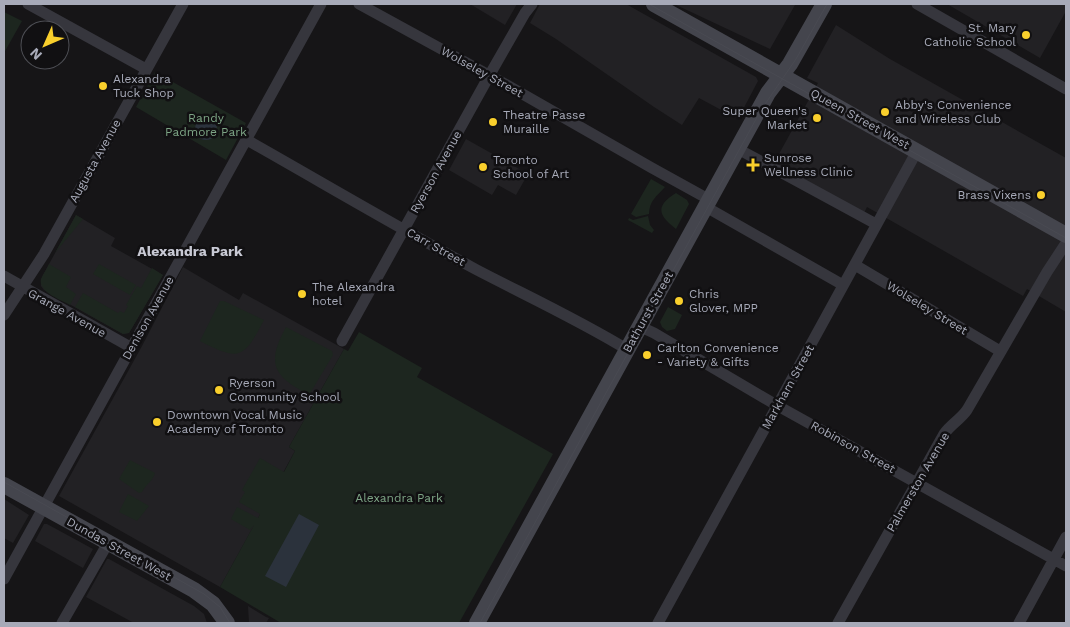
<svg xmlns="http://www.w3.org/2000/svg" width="1070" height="627" font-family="'Work Sans',sans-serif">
<rect width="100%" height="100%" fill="#161517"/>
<!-- built -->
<path fill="#222124" d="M470,4H517L505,25Z
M540,4H626L756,77L758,81L738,119L699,98L682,125L654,107L556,39L530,23Z
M674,4H793L795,5L770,49Z
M947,4H1066V11L1040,58Z
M836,25L890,59L1066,158V312L1027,289L1023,296L867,207L864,213L774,163L818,83L807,78Z
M466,139L528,174L516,195L498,185L492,195L449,170Z
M76,215L115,238L111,246L163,275L129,333L123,334L44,290L41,286V280L43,275Z
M183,267L239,300L243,293L344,349L289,447L295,451L220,587L59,496L142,346Z
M4,499L29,515L13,543L4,538Z
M44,524H47L93,549L83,568L35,541Z
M107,559H109L194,606L204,614L207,623H134L86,597Z
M248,606L266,617L269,618L266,623H249Z"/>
<!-- green -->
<path fill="#1d261f" d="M4,12L22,21L4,53Z
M155,72L246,123L226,160L136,107Z
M651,179L665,187C657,196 649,201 649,214L636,217L631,214Z
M676,193L687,200L689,204L676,229C658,215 655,206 676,193Z
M76,215L83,219L55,253Z
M648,216L650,225L654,230L652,233L628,220L629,218L633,220Z
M49,264L71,277L66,287L76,294L70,305C61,300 38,292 41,279C43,274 47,269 49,264Z
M99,264L136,285L130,295L93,274Z
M152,268L163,275L129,333L123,334L75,307L83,293L118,313L120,311L124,313L128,306L126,305L137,286L141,288Z
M220,301H224L264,320C244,358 240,362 200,341Z
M668,307L682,315L675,329L667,331L662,327L660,322Z
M286,327L332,351L333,355L309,395C273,376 266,364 286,327Z
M359,332L422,368L417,377L553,454L459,623H281L220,587L254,525L250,530L231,519L237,507L258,518L260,514L239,502L245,492L242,490L260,458L284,472L295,451L289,447L344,349L348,351Z
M130,460L155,473C153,481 146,484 142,492L139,493L119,479Z
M128,494L149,506L137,521L119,512Z"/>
<!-- water -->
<path fill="#2b323c" d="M195 129a11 11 0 1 1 22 0a11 11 0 1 1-22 0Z
M299,514L319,525L286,587L265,576Z"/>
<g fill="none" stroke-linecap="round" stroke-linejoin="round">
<!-- street -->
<path stroke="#36363d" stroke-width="11" d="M28,4L146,69
M359,4L507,85L652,168L710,200
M917,4L1066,89
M247,140C323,183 399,228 477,270C527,296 579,320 628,350
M738,149L876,224
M706,207L843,285
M855,265L1000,351
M4,276L132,348
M4,315L44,254L183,4
M641,327L654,333L778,406L1066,566
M342,341L489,76L525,13L532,4
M4,579L321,4
M62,623L108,543
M658,623L917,151
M838,623L944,434C951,424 960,420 967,410L1047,272L1066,243
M1019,623L1066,537"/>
<!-- secondary -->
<path stroke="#44454d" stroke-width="16" d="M654,4L1066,235
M4,485L194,590L213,604L227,623
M477,623L768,93L790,64L824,4"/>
<!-- tram -->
<path stroke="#494a52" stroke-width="1" d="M649,4L1066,238
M4,482L204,594L220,607L230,623
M480,623L761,110L796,59L827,4"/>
</g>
<!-- markers -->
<g fill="#f9cf2c" stroke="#111012" stroke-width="2">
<circle cx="1026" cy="35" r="5"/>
<circle cx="103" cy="86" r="5"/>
<circle cx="885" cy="112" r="5"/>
<circle cx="817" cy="118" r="5"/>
<circle cx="493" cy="122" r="5"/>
<path d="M750.5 157.5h5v5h5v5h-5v5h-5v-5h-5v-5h5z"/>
<circle cx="483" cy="167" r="5"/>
<circle cx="1041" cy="195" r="5"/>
<circle cx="302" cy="294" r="5"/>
<circle cx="679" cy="301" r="5"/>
<circle cx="647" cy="355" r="5"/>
<circle cx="219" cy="390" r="5"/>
<circle cx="157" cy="422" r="5"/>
</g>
<g text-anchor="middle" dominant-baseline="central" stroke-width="5" stroke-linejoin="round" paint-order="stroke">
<!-- poi labels -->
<g font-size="12" fill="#a7aab8" stroke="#111012" text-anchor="start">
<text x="1016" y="28" text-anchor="end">St. Mary<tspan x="1016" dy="14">Catholic School</tspan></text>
<text x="113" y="79">Alexandra<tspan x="113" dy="14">Tuck Shop</tspan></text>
<text x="895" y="105">Abby's Convenience<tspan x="895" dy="14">and Wireless Club</tspan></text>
<text x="807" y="111" text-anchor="end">Super Queen's<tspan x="807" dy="14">Market</tspan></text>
<text x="503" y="115">Theatre Passe<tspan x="503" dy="14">Muraille</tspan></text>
<text x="764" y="158">Sunrose<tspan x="764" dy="14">Wellness Clinic</tspan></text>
<text x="493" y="160">Toronto<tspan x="493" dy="14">School of Art</tspan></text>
<text x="1031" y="195" text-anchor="end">Brass Vixens</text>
<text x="312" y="287">The Alexandra<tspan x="312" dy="14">hotel</tspan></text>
<text x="689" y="294">Chris<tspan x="689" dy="14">Glover, MPP</tspan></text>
<text x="657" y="348">Carlton Convenience<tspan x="657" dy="14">- Variety &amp; Gifts</tspan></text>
<text x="229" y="383">Ryerson<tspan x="229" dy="14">Community School</tspan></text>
<text x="167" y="415">Downtown Vocal Music<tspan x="167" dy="14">Academy of Toronto</tspan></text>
</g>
<!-- street labels -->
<g font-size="12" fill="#a7aab8" stroke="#111012">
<text transform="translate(482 72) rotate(29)">Wolseley Street</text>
<text transform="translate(860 119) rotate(29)">Queen Street West</text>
<text transform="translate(95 161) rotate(-61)">Augusta Avenue</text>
<text transform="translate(436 172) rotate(-61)">Ryerson Avenue</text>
<text transform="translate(436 247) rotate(29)">Carr Street</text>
<text transform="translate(927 308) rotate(31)">Wolseley Street</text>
<text transform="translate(648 312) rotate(-61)">Bathurst Street</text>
<text transform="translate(67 313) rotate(29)">Grange Avenue</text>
<text transform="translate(148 318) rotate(-61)">Denison Avenue</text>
<text transform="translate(788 387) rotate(-61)">Markham Street</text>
<text transform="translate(853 447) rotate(29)">Robinson Street</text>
<text transform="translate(918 482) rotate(-60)">Palmerston Avenue</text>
<text transform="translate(119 549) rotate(29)">Dundas Street West</text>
</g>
<!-- park labels -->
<g font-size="12" fill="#7da485" stroke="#111012">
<text x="206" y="118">Randy<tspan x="206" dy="14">Padmore Park</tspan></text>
<text x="399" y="498">Alexandra Park</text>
</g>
<!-- neighbourhood labels -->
<g font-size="14" font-weight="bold" fill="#c8c9d4" stroke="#111012">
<text x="190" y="251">Alexandra Park</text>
</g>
</g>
<!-- border -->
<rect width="1070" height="627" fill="none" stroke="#a7aab8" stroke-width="10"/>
<!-- north arrow -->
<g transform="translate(45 45) rotate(225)"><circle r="24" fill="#111012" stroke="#4d4e54"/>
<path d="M0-4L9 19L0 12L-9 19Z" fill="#f9cf2c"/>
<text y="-8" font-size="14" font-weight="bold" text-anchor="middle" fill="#a7aab8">N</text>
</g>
</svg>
